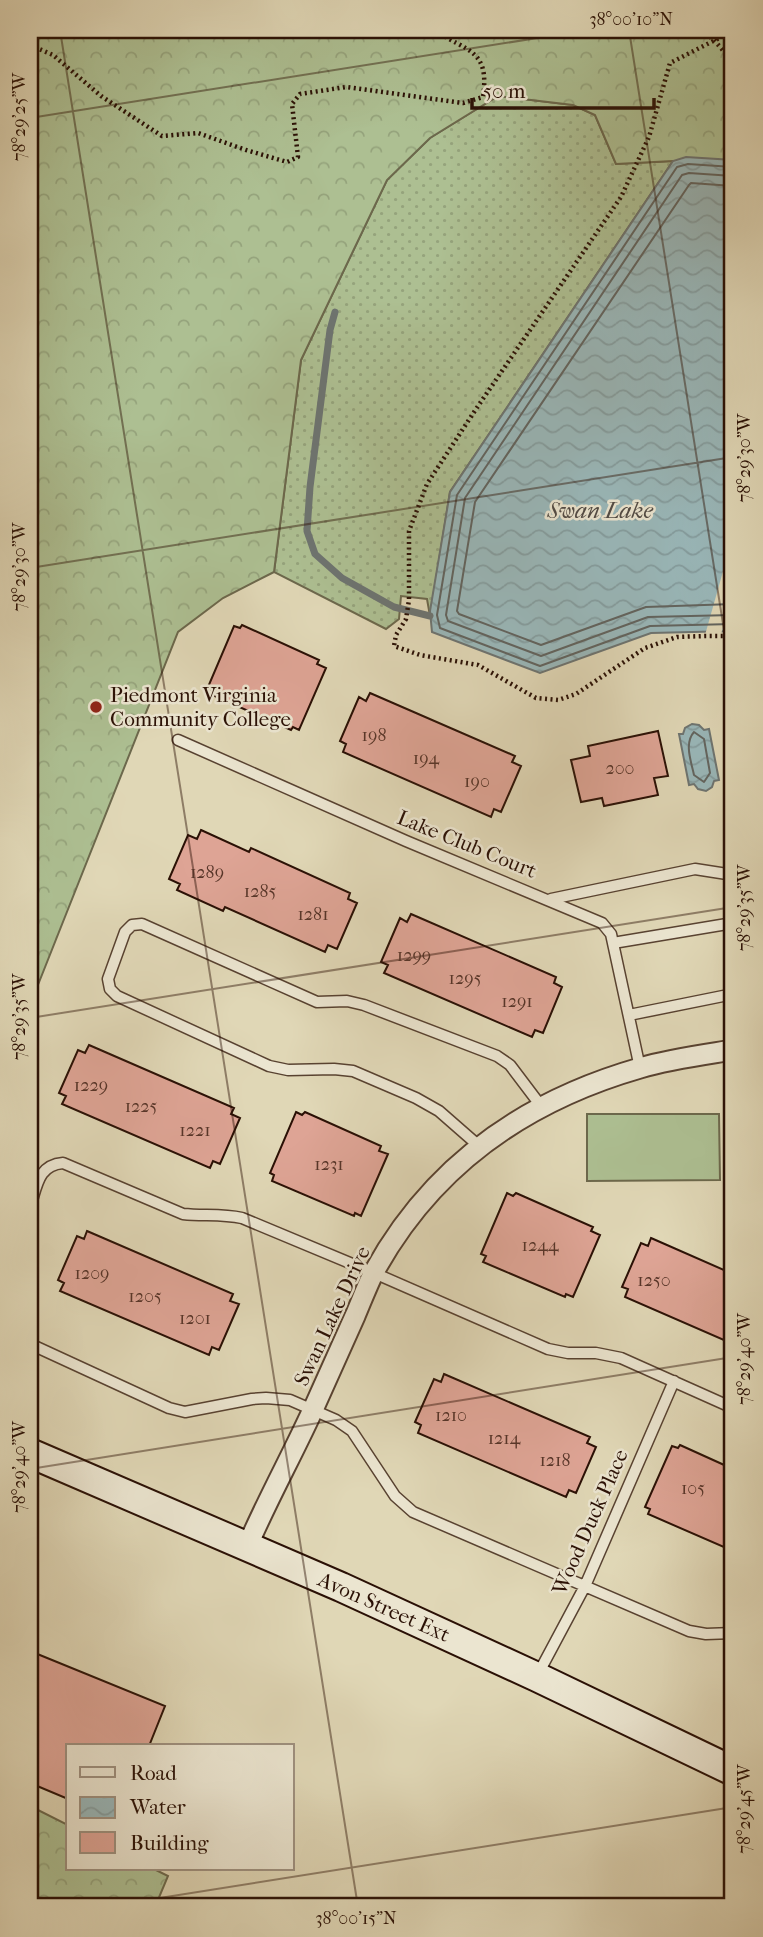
<svg xmlns="http://www.w3.org/2000/svg" width="763" height="1937" font-family="'IM FELL French Canon',serif">
<defs>
<pattern id="grass-dots" width="8" height="8" patternUnits="userSpaceOnUse" patternTransform="scale(1.75)"><rect width="8" height="8" fill="#adbf92"/><path d="M2 2h.1M6 6h.1" fill="none" stroke="#95a37c" stroke-width="1.8" stroke-linecap="round"/></pattern>
<pattern id="forest-crowns" width="20" height="18" patternUnits="userSpaceOnUse" patternTransform="scale(1.75)"><rect width="20" height="18" fill="#adbf92"/><path d="M2 6a3 3 0 1 1 6 0M12 15a3 3 0 1 1 6 0" fill="none" stroke="#95a37c"/></pattern>
<pattern id="water-waves" width="16" height="10" patternUnits="userSpaceOnUse" patternTransform="scale(1.75)"><rect width="16" height="10" fill="#99b7b9"/><path d="M0 5q4-4 8 0t8 0" fill="none" stroke="#849c9e"/></pattern>
</defs>
<rect width="100%" height="100%" fill="#e0d7b6"/>
<filter id="stains"><feTurbulence type="fractalNoise" baseFrequency=".00286" numOctaves="4"/><feColorMatrix values="0 0 0 0 .2 0 0 0 0 .09 0 0 0 0 .02 0 0 0 .5 -.17"/></filter>
<radialGradient id="worn" r=".72"><stop offset=".6" stop-color="#630" stop-opacity="0"/><stop offset="1" stop-color="#630" stop-opacity=".3"/></radialGradient>
<!-- grass -->
<path fill="url(#grass-dots)" stroke="#6c684c" stroke-width="2" d="M498,96L573,105L595,115L616,164L673,161L450,492L430,616L427,599L401,596L399,619L386,629L274,572L301,360L387,180L430,138Z"/>
<!-- forest -->
<path fill="url(#forest-crowns)" stroke="#6c684c" stroke-width="2" d="M30,30H733V167L673,161L616,164L595,115L573,105L498,96L430,138L387,180L301,360L274,572L223,598L178,632L30,1005Z
M30,1806L68,1825V1869H154L168,1876L155,1907H30Z"/>
<!-- pitch -->
<path fill="#adbf92" stroke="#6c684c" stroke-width="2" d="M587,1114H719L720,1180L587,1181Z"/>
<!-- water -->
<path fill="url(#water-waves)" stroke="#6d7471" stroke-width="2" d="M686,157L733,160V631L651,633L540,673L432,632L430,611L450,492L673,161Z
M692,724L699,725L704,730L709,729L719,780L714,781L712,787L706,791L698,789L694,784L689,785L679,734H683L685,728Z"/>
<!-- pier -->
<path fill="#e0d7b6" d="M733,536V595L721,634L705,635Z"/>
<g fill="none" stroke-linecap="round" stroke-linejoin="round">
<!-- shore -->
<path stroke="#62645f" stroke-width="2" d="M733,167L688,164L677,167L457,495L437,615L440,628L540,666L650,626L733,624
M733,176L689,173L682,175L465,498L446,615L448,621L541,656L648,617L733,615
M733,186L691,183L689,185L475,502L457,611L459,614L541,645L646,607L733,604
M694,732L704,739L710,773L704,782L694,775C691,761 684,743 694,732Z"/>
<!-- stream -->
<path stroke="#6d7471" stroke-width="7" d="M335,312L330,330L310,487L307,531L315,554L342,578L394,607L430,616"/>
</g>
<!-- building -->
<path fill="#dea495" stroke="#2a1005" stroke-width="2" d="M242,625L319,660L317,664L326,668L299,730L293,727L291,730L210,694L212,689L208,687L234,626L240,628Z
M370,693L515,756L512,762L521,766L501,812L494,809L491,817L343,752L346,744L340,741L359,697L366,701Z
M658,731L668,776L654,778L658,795L604,806L602,798L581,802L571,760L590,756L588,746Z
M201,830L249,852L251,848L350,893L348,899L357,903L337,949L328,945L325,952L225,907L223,911L177,890L180,884L169,879L188,835L197,839Z
M411,914L556,977L554,983L562,987L543,1033L535,1030L532,1037L384,973L388,965L381,962L400,918L407,922Z
M89,1045L234,1108L231,1114L240,1118L220,1164L213,1161L210,1168L62,1104L66,1096L59,1093L78,1050L85,1053Z
M296,1112L302,1115L305,1112L381,1146L379,1151L388,1154L361,1216L355,1213L354,1216L272,1181L274,1175L270,1173Z
M507,1193L513,1196L516,1193L593,1227L591,1231L600,1235L573,1297L566,1294L565,1297L483,1262L486,1256L481,1254Z
M87,1231L233,1294L230,1301L239,1304L219,1350L212,1347L209,1355L60,1291L64,1283L58,1280L77,1236L84,1239Z
M651,1238L733,1274V1344L625,1297L628,1289L622,1287L641,1243L648,1246Z
M444,1374L590,1437L587,1443L596,1447L576,1493L569,1490L566,1497L418,1433L421,1425L415,1422L434,1379L441,1382Z
M680,1445L733,1469V1551L648,1514L650,1509L645,1507L672,1446L678,1448Z
M30,1651L165,1706L149,1746H68V1799L30,1783Z"/>
<g fill="none" stroke-linecap="round" stroke-linejoin="round">
<!-- service casing -->
<g stroke="#584231" stroke-width="13">
<path id="service" d="M178,740L406,841L602,923L611,934L640,1068
M551,899L695,869L727,874L733,880
M613,943L733,923
M629,1015L733,994
M479,1146L439,1111L416,1098L353,1071L334,1069L288,1070L269,1066L117,996L110,989L108,979L125,932L132,925L142,924L317,1002L347,1001L364,1005L497,1056L510,1065L541,1106
M30,1207C37,1186 38,1165 63,1163L183,1214C203,1216 222,1214 242,1218L374,1273L548,1349L568,1353H596L621,1358L733,1408
M30,1344L169,1408L185,1412L252,1399L266,1398L290,1400L336,1420L352,1431L395,1496L413,1512L689,1631L706,1634L733,1633
M537,1676L585,1586L674,1381"/>
</g>
<!-- minor casing -->
<g stroke="#584231" stroke-width="23">
<path id="minor" d="M247,1547C268,1498 294,1452 316,1403C329,1374 342,1345 355,1316C361,1302 367,1286 374,1272C432,1166 525,1101 640,1068C670,1059 702,1055 733,1050"/>
</g>
<!-- secondary casing -->
<g stroke="#2a1005" stroke-width="32">
<path id="secondary" d="M30,1453L341,1587L537,1677L733,1771"/>
</g>
<!-- path -->
<path stroke="#2a1005" stroke-width="4.5" stroke-dasharray="2 3.5" stroke-linecap="butt" d="M701,30L714,40L733,62
M733,31L670,63L649,137L621,197L476,409L427,484L409,531V600L406,619L396,635L394,646L420,655L478,665L536,698L558,700L576,694L645,648L677,637L705,636H733
M30,45L53,55L101,96L162,136L198,133L246,150L287,162L298,157L292,104L300,94L346,87L463,103L483,97C490,49 467,52 434,30"/>
<!-- service -->
<use href="#service" stroke="#ebe5d0" stroke-width="10"/>
<!-- minor -->
<use href="#minor" stroke="#ebe5d0" stroke-width="19"/>
<!-- secondary -->
<use href="#secondary" stroke="#ebe5d0" stroke-width="28"/>
</g>
<!-- ticks -->
<path fill="none" stroke="#2a1005" stroke-width="2" stroke-opacity="0.45" d="M60,30L358,1907M629,30L733,687M30,118L588,30M30,568L733,457M30,1018L733,907M30,1469L733,1357M103,1907L733,1807"/>
<!-- markers -->
<circle fill="#8f2418" stroke="#ebe5d0" stroke-width="2.5" cx="96" cy="707" r="7"/>
<g text-anchor="middle" dominant-baseline="central" stroke-width="5" stroke-linejoin="round" paint-order="stroke">
<!-- number labels -->
<g font-size="18" fill="#573529">
<text x="374" y="735">198</text>
<text x="426" y="758">194</text>
<text x="620" y="768">200</text>
<text x="477" y="781">190</text>
<text x="207" y="872">1289</text>
<text x="260" y="891">1285</text>
<text x="313" y="914">1281</text>
<text x="414" y="955">1299</text>
<text x="465" y="978">1295</text>
<text x="517" y="1001">1291</text>
<text x="91" y="1085">1229</text>
<text x="141" y="1106">1225</text>
<text x="195" y="1130">1221</text>
<text x="329" y="1164">1231</text>
<text x="540" y="1245">1244</text>
<text x="92" y="1273">1209</text>
<text x="654" y="1280">1250</text>
<text x="145" y="1296">1205</text>
<text x="195" y="1318">1201</text>
<text x="451" y="1415">1210</text>
<text x="504" y="1438">1214</text>
<text x="555" y="1460">1218</text>
<text x="693" y="1488">105</text>
</g>
<!-- poi labels -->
<g font-size="21" fill="#2a1005" stroke="#ebe5d0" text-anchor="start">
<text x="110" y="695">Piedmont Virginia<tspan x="110" dy="24">Community College</tspan></text>
</g>
<!-- street labels -->
<g font-size="21" fill="#2a1005" stroke="#ebe5d0">
<text transform="translate(467 844) rotate(22)">Lake Club Court</text>
<text transform="translate(332 1316) rotate(-65)">Swan Lake Drive</text>
<text transform="translate(590 1522) rotate(-66)">Wood Duck Place</text>
<text transform="translate(384 1607) rotate(24)">Avon Street Ext</text>
</g>
<!-- water labels -->
<g font-size="23" font-style="italic" fill="#514a44" stroke="#ebe5d0">
<text x="600" y="510">Swan Lake</text>
</g>
</g>
<!-- margin -->
<rect width="763" height="1937" fill="none" stroke="#e0d7b6" stroke-width="77"/>
<!-- legend -->
<rect x="66" y="1744" width="228" height="126" fill="#ebe5d0" stroke="#9e907f" stroke-width="2"/>
<rect x="80" y="1767" width="35" height="10" fill="#ebe5d0" stroke="#9e907f" stroke-width="2"/>
<text x="130" y="1780" font-size="21" fill="#2a1005">Road</text>
<rect x="80" y="1797" width="35" height="21" fill="url(#water-waves)" stroke="#9e907f" stroke-width="2"/>
<text x="130" y="1814" font-size="21" fill="#2a1005">Water</text>
<rect x="80" y="1832" width="35" height="21" fill="#dea495" stroke="#9e907f" stroke-width="2"/>
<text x="130" y="1850" font-size="21" fill="#2a1005">Building</text>
<!-- scale -->
<path d="M472 98v10h182v-10" fill="none" stroke="#2a1005" stroke-width="3.5"/>
<text x="483" y="98" font-size="21" fill="#2a1005" stroke="#ebe5d0" stroke-width="5" paint-order="stroke">50 m</text>
<rect x="38" y="38" width="686" height="1860" fill="none" stroke="#2a1005" stroke-width="2.5"/>
<g font-size="18" text-anchor="middle" fill="#2a1005">
<text x="631" y="25">38°00'10"N</text>
<text transform="translate(19 117) rotate(-90)" y="6">78°29'25"W</text>
<text transform="translate(744 458) rotate(-90)" y="6">78°29'30"W</text>
<text transform="translate(19 567) rotate(-90)" y="6">78°29'30"W</text>
<text transform="translate(744 908) rotate(-90)" y="6">78°29'35"W</text>
<text transform="translate(19 1017) rotate(-90)" y="6">78°29'35"W</text>
<text transform="translate(744 1359) rotate(-90)" y="6">78°29'40"W</text>
<text transform="translate(19 1467) rotate(-90)" y="6">78°29'40"W</text>
<text transform="translate(744 1809) rotate(-90)" y="6">78°29'45"W</text>
<text x="356" y="1924">38°00'15"N</text>
</g>
<rect width="100%" height="100%" filter="url(#stains)"/>
<rect width="100%" height="100%" fill="url(#worn)"/>
</svg>
